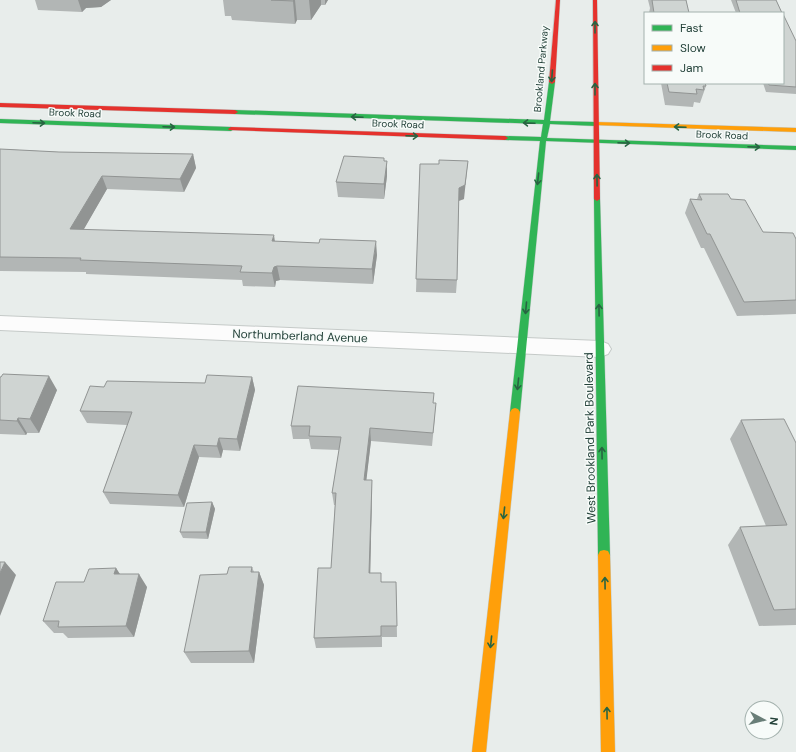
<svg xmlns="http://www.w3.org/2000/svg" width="796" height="752" font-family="'DM Sans',sans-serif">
<rect width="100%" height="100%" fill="#e8edeb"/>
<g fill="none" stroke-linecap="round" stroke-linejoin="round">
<!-- street casing -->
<g stroke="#c5cac8" stroke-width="2">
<path id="street" d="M0,316L600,341L608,344L611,349L608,354L600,357L0,330Z"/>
</g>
<!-- fast casing -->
<g stroke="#c3cbc8" stroke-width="1">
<path id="fast" d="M552,80L555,82L550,121L596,122L599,124L596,126L550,124L547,138L796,146V150L546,141L520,412L518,415H512L510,412L540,141L505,140L502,138L505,136L541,137L543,124L235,114L232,112L235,110L544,120L549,82Z
M0,119L231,127L234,129L231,131L0,123Z
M597,197L600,199L610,555L608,559L604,560L600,559L598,555L594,199Z"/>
</g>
<!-- slow casing -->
<g stroke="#c3cbc8" stroke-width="1">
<path id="slow" d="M596,122L796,128V132L594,125V123Z
M515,408L518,409L520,412L486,752H472L510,412L512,409Z
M604,550L608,551L610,555L615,752H601L598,555L600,551Z"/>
</g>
<!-- jam casing -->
<g stroke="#c3cbc8" stroke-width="1">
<path id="jam" d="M556,0H560L555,82L552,84L549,82Z
M593,0H597L600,199L597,201L594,199Z
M0,103L235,110L238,112L235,114L0,107Z
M231,127L505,136L508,138L505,140L229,130L228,129Z"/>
</g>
<!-- street -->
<use href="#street" fill="#fcfcfc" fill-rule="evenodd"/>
<!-- fast -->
<use href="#fast" fill="#30b455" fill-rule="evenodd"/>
<!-- slow -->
<use href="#slow" fill="#ff9f0a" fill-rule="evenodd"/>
<!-- jam -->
<use href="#jam" fill="#e5322d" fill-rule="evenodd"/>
</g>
<!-- wall -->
<path fill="#b2b6b5" d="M35,0H111L101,7L86,8L82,12L38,10Z
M219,0H328L325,5H321L311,20H297L295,24L232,20L231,16H225L223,0Z
M648,0H686L689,13H649L650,8Z
M731,0H776L782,13H736Z
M796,41V94L766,92L763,83H783Z
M661,83H705L706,86L700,103L694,102L693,107L665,105Z
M0,149L59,152L193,154L196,168L184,192L107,189L83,230L275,241L377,255L373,284L280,280L276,281L275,287L243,286L242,280L86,274V272L0,271Z
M384,161L387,176L384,199L338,197L336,182Z
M420,164H439L464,199L459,201L457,280L456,293L416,292Z
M699,194L731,199L763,232L796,239V314L737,316L704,248H701L685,213L690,199H697Z
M0,377L57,390L39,433H27L26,435L0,434Z
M252,377L255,390L240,451L223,450L221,458L199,457L184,507L110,504L103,492L127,425L87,423L80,411L104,387L205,383Z
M433,403L435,416L432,446L371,441L366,480H372V493L370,573L382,582H396L397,637H382V647L316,648L314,638L331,568L335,505H334L332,493L339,450L311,449L309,439H293L291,426Z
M741,420L796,443V625L759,626L728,545L740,527L766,526L730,439Z
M212,502L215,509L208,539L183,538L180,532Z
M252,567L254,572H259L264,585L254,663H191L184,652L227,574Z
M116,568L120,574L147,587L134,637L68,638L63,633H54L43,621L84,582Z"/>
<!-- shaded-wall -->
<path fill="#919493" d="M78,0H111L101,7L86,8L82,12Z
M294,0H295L297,20L295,24L293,1Z
M309,0H321V5L311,20Z
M325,0H328L325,5Z
M193,154L196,168L184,192L180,179Z
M387,161V176L384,199V184Z
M468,161L464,199L458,201L459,188Z
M102,176L107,189L76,243L70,229Z
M274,235L276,249L272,241Z
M376,241L377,255L373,284L372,269Z
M277,266L280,280L276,281L275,287L272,273L274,267Z
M49,376L57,390L39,433L30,419Z
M252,377L255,390L240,451L237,439Z
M18,418L27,433L26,435L17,421Z
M370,428L371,441L365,492L364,480Z
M219,438L223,450L221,458L217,446Z
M194,445L199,457L184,507L178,495Z
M372,480V493L370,585L369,573Z
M212,502L215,509L208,539L206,532Z
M5,562L16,575L0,616V573Z
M116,568L124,581L114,574Z
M259,572L264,585L254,663L249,651Z
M139,574L147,587L134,637L126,626Z"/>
<!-- building -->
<path fill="#cfd4d2" stroke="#919493" d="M271,0H294L293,1Z
M652,0H686L689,13H654Z
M736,0H776L782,13H740Z
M783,14L796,41V87L769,85L768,83H783Z
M667,83H705L706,86H703L704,90L696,89L697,94L669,92Z
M0,149L59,152L193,154L180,179L102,176L70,229L274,235L272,241L319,243L320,239L376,241L372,269L277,266L274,267L272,273L240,272L242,266L80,260L81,258L0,257Z
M344,156L384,158V161H387L384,184L336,182Z
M439,160L468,161L465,185L459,188L457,280L416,279L420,164H439Z
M699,194H728L731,199L745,200L763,232L793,233L796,239V300L744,302L710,234H707L690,199L702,200Z
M3,374L49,376L30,419L18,418L17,421L0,420V377H1Z
M207,375L252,377L237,439L219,438L217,446L194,445L178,495L103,492L132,412L80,411L90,386L104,387L107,381L205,383Z
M298,386L434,393L433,403H436L433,433L370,428L364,480H372L369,573H381V582H396L397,626H381V636L314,638L318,568H331L336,493H332L341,437L309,436L310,426H291Z
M784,419L796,443V609L774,610L740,527L787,525L741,420Z
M212,502L206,532H180L187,503Z
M0,562H5L0,573Z
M229,567H252L251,572H259L249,651L184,652L200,575L227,574Z
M116,568L114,574H139L126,626L58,627L59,621H43L56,582H84L89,569Z"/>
<!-- one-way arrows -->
<defs><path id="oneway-shaft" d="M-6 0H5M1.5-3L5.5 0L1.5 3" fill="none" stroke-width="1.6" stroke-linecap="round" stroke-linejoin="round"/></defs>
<g stroke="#286442">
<use href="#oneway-shaft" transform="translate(595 27) rotate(-90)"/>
<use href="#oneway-shaft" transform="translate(552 76) rotate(94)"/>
<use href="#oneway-shaft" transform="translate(595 89) rotate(-90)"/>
<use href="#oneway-shaft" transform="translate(357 117) rotate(-178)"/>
<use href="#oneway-shaft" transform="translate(39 123) rotate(2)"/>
<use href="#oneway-shaft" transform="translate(529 123) rotate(-178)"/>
<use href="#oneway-shaft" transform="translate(169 127) rotate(2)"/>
<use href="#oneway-shaft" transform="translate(680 127) rotate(-178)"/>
<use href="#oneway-shaft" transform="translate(412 136) rotate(2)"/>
<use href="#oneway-shaft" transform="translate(624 143) rotate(2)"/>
<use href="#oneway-shaft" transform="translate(754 147) rotate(2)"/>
<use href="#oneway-shaft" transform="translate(538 179) rotate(96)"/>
<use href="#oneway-shaft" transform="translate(597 180) rotate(-91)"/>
<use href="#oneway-shaft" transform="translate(526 308) rotate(95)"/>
<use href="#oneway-shaft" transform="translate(599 310) rotate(-91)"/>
<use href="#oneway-shaft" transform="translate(518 384) rotate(96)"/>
<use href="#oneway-shaft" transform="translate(602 453) rotate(-91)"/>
<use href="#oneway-shaft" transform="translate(504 513) rotate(96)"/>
<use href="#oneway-shaft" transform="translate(605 583) rotate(-91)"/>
<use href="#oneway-shaft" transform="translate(491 642) rotate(96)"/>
<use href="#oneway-shaft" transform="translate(607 713) rotate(-91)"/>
</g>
<g text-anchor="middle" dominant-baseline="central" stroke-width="3" stroke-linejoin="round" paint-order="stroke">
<!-- far-street labels -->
<g font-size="10" fill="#24423a" stroke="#f7fbf9">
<text transform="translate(541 69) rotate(-85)">Brookland Parkway</text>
<text transform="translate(75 113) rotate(2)">Brook Road</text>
<text transform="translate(398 124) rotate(2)">Brook Road</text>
<text transform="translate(722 135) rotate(2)">Brook Road</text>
</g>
<!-- street labels -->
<g font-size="12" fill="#24423a" stroke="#f7fbf9">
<text transform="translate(300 336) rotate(2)">Northumberland Avenue</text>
<text transform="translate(590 438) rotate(-91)">West Brookland Park Boulevard</text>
</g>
</g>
<!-- legend -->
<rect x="644" y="12" width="140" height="72" fill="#f7fbf9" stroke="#a3b1ad"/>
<rect x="652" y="25" width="20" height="6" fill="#30b455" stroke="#a3b1ad"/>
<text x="680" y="32" font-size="12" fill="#24423a">Fast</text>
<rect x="652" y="45" width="20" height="6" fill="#ff9f0a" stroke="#a3b1ad"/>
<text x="680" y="52" font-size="12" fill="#24423a">Slow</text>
<rect x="652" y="65" width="20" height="6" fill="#e5322d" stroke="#a3b1ad"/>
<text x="680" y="72" font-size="12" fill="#24423a">Jam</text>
<!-- north arrow -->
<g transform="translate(764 720) rotate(97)"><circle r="19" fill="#f7fbf9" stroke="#a3b1ad"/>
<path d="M0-3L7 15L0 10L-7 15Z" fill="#697e78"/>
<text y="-6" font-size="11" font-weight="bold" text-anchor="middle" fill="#24423a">N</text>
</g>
</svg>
